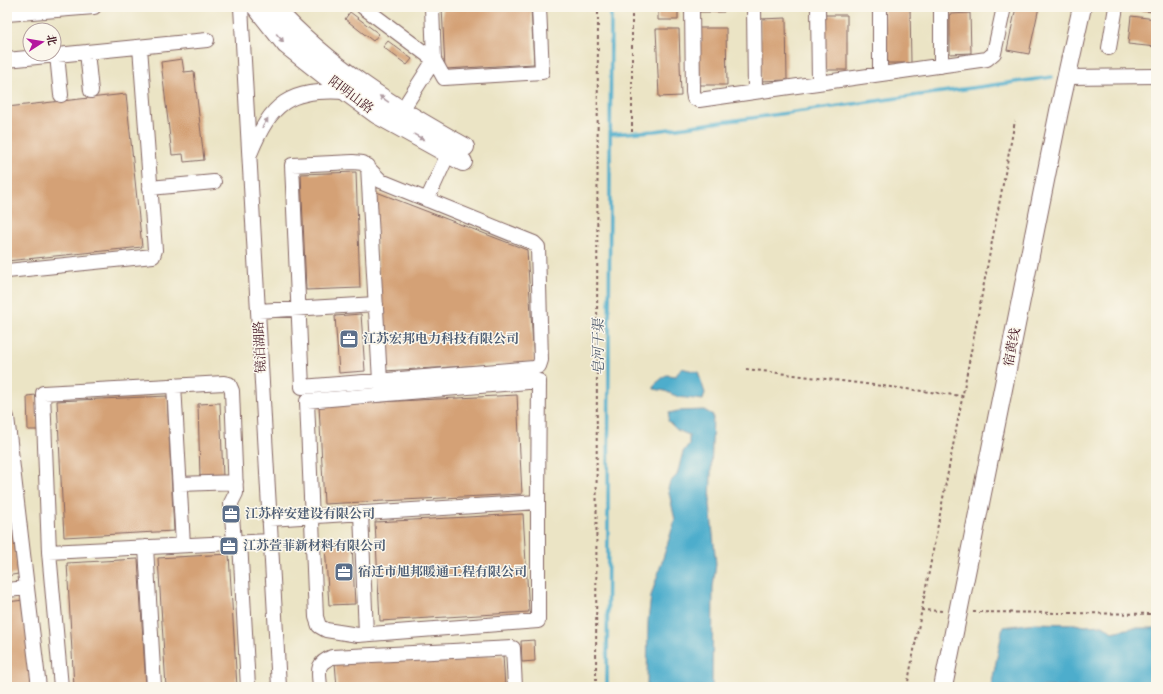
<svg xmlns="http://www.w3.org/2000/svg" width="1163" height="694" font-family="'IM FELL Double Pica','Noto Serif SC',serif">
<rect width="100%" height="100%" fill="#fbf7ec"/>
<filter id="ink" filterUnits="userSpaceOnUse"><feTurbulence type="fractalNoise" baseFrequency=".025" numOctaves="2"/><feDisplacementMap in="SourceGraphic" scale="8" xChannelSelector="R" yChannelSelector="G"/><feConvolveMatrix kernelMatrix="1 2 1 2 8 2 1 2 1" color-interpolation-filters="sRGB"/></filter>
<filter id="wash" filterUnits="userSpaceOnUse"><feTurbulence type="fractalNoise" baseFrequency=".012" numOctaves="4" result="noise"/><feDisplacementMap in="SourceGraphic" scale="16" xChannelSelector="R" yChannelSelector="G"/><feGaussianBlur stdDeviation="0.9" result="paint"/><feColorMatrix in="noise" values="0 0 0 0 0 0 0 0 0 0 0 0 0 0 0 0 0 1.4 0 .05"/><feComposite in="paint" operator="in"/></filter>
<g filter="url(#wash)">
<rect width="100%" height="100%" fill="#ebe4c5"/>
<!-- water -->
<path fill="#4eadcc" stroke="#4c667c" d="M681,368L698,372L705,393L703,400L678,397L665,391L654,389V385L666,375L676,376Z
M704,410L713,415L710,505L716,564L713,587L712,687H647L648,621L651,596L675,520L668,488L670,482L677,475L683,452L689,444V435L677,430L668,421L669,413L678,411Z
M1035,623L1075,624L1084,626L1103,625L1112,632L1132,628H1156V687H991L1003,627Z"/>
<g fill="none" stroke-linecap="round" stroke-linejoin="round">
<!-- stream -->
<path stroke="#4eadcc" stroke-width="3.5" d="M610,134L655,131L1052,77
M607,687L611,7"/>
</g>
<g id="blocks">
<!-- building -->
<path fill="#d4a176" d="M442,7H531L534,64L445,69Z
M658,7H678V20H658Z
M697,7H724V12H697Z
M884,7H910L911,63H885Z
M1016,7H1039L1029,54L1007,50Z
M1133,7H1156V12L1132,10Z
M350,12L379,34L373,41L345,19Z
M970,13L971,53L950,54V14Z
M823,15H847V70H823Z
M1131,16L1156,19V47L1128,44Z
M786,18L787,80L761,81L760,19Z
M697,28H726L727,85H698Z
M656,29H679L681,96L659,97Z
M388,41L412,59L407,65L383,47Z
M182,59L184,72L194,71L204,160L184,162L183,154L172,155L161,62Z
M126,94L142,247L7,261V107Z
M356,172L360,288L306,290L301,174Z
M374,191L527,250L534,362L384,371Z
M361,314L365,371L339,373L335,316Z
M36,395L38,430H28L27,396Z
M517,395L522,494L324,504L319,405Z
M167,396L174,531L64,537L57,401Z
M220,403L223,477H200L198,404Z
M8,489L18,574L7,576V490Z
M523,514L529,612L380,621L375,522Z
M352,544L355,604L329,605L325,545Z
M229,554L237,687H166L158,558Z
M138,559L146,687H74L67,563Z
M24,600L35,687H7V602Z
M534,640L535,661L522,662L521,641Z
M503,655L505,687H337L335,663Z"/>
</g>
</g>
<g filter="url(#ink)">
<use href="#blocks" fill-opacity="0" stroke="#826461" stroke-width="1"/>
<g fill="none" stroke-linecap="round" stroke-linejoin="round">
<!-- minor casing -->
<g stroke="#826461" stroke-width="16">
<path id="minor" d="M241,7L279,687
M363,7L434,60L444,78L542,72L539,7
M692,7L693,92L694,98L699,100L987,59L994,53L1004,7
M754,7L755,92
M818,7L819,83
M880,7V74
M941,7V66
M7,14L94,7
M1109,48L1116,7
M87,52L91,91
M57,55L61,95
M7,60L207,40
M1067,77L1156,76
M397,118L434,60L432,7
M250,154C271,103 289,88 346,92
M353,162L363,163L381,181L534,243L538,247L541,360L539,366L534,368L302,387L292,165Z
M368,166L380,381
M150,188L214,182
M427,200L448,154
M7,271L153,256L155,250L140,47
M258,311L376,304
M174,385L183,545
M7,417L27,588L7,590
M180,484L236,482
M361,513L366,634
M269,519L538,502L539,381L307,401L316,617L319,626L326,630L358,635L538,621V502
M240,542L248,687
M146,547L154,687
M49,552L271,541
M27,588L39,687
M61,687L49,552L43,393L224,383L229,384L232,391L236,493L231,503L234,542
M320,687C319,671 315,664 332,657L513,648L515,687"/>
</g>
<!-- major casing -->
<g stroke="#826461" stroke-width="20">
<path id="major" d="M256,7L286,45L338,86L376,114L463,162
M274,7C327,66 396,109 465,147
M943,687L1059,111L1082,7"/>
</g>
<!-- path -->
<path stroke="#826461" stroke-width="2" stroke-dasharray="3 3" stroke-linecap="butt" d="M632,132V7
M746,369L962,396
M921,610L943,611
M973,612L1156,614
M596,687L598,7
M814,687H818
M907,687L1015,121"/>
<!-- minor -->
<use href="#minor" stroke="#fff" stroke-width="14"/>
<!-- major -->
<use href="#major" stroke="#fff" stroke-width="18"/>
</g>
<!-- one-way arrows -->
<defs><path id="oneway-solid" d="M-6-.8H1V-3.2L6.5 0L1 3.2V.8H-6Z"/></defs>
<g fill="#ae9aa0">
<use href="#oneway-solid" transform="translate(280 38) rotate(50)"/>
<use href="#oneway-solid" transform="translate(384 99) rotate(-145)"/>
<use href="#oneway-solid" transform="translate(265 123) rotate(-59)"/>
<use href="#oneway-solid" transform="translate(419 137) rotate(29)"/>
</g>
</g>
<!-- icons -->
<defs>
<g id="office-square" transform="scale(1)"><rect x="-9" y="-9" width="18" height="18" rx="4" fill="#5c6f8a" stroke="#fbf7ec"/><path d="M-6-3h4V-5.5h4V-3h4V5H-6ZM-1-4.5V-3h2v-1.5ZM-6 0V1H6V0Z" fill="#fff"/></g>
</defs>
<g fill-rule="evenodd">
<use href="#office-square" x="349" y="339"/>
<use href="#office-square" x="231" y="514"/>
<use href="#office-square" x="229" y="546"/>
<use href="#office-square" x="344" y="572"/>
</g>
<g text-anchor="middle" dominant-baseline="central" stroke-width="3" stroke-linejoin="round" paint-order="stroke">
<!-- street labels -->
<g font-size="13" fill="#4a1f2b" stroke="#fbf7ec">
<text transform="translate(351 95) rotate(37)">阳明山路</text>
<text transform="translate(260 347) rotate(-93)">镜泊湖路</text>
<text transform="translate(1012 347) rotate(-79)">宿黄线</text>
</g>
<!-- service labels -->
<g font-size="13" font-weight="bold" fill="#4e5e75" stroke="#fbf7ec" text-anchor="start">
<text x="363" y="339">江苏宏邦电力科技有限公司</text>
<text x="245" y="514">江苏梓安建设有限公司</text>
<text x="243" y="546">江苏萱菲新材料有限公司</text>
<text x="358" y="572">宿迁市旭邦暖通工程有限公司</text>
</g>
<!-- water labels -->
<g font-size="14" font-style="italic" fill="#4c586b" stroke="#fbf7ec">
<text transform="translate(598 347) rotate(-90)">皂河干渠</text>
</g>
</g>
<!-- margin -->
<rect width="1163" height="694" fill="none" stroke="#fbf7ec" stroke-width="24"/>
<!-- north arrow -->
<g transform="translate(42 42) rotate(78)"><circle r="19" fill="#fbf7ec" stroke="#b4a19f"/>
<path d="M0-3L7 15L0 10L-7 15Z" fill="#b5179e"/>
<text y="-6" font-size="11" font-weight="bold" text-anchor="middle" fill="#4a1f2b">北</text>
</g>
</svg>
